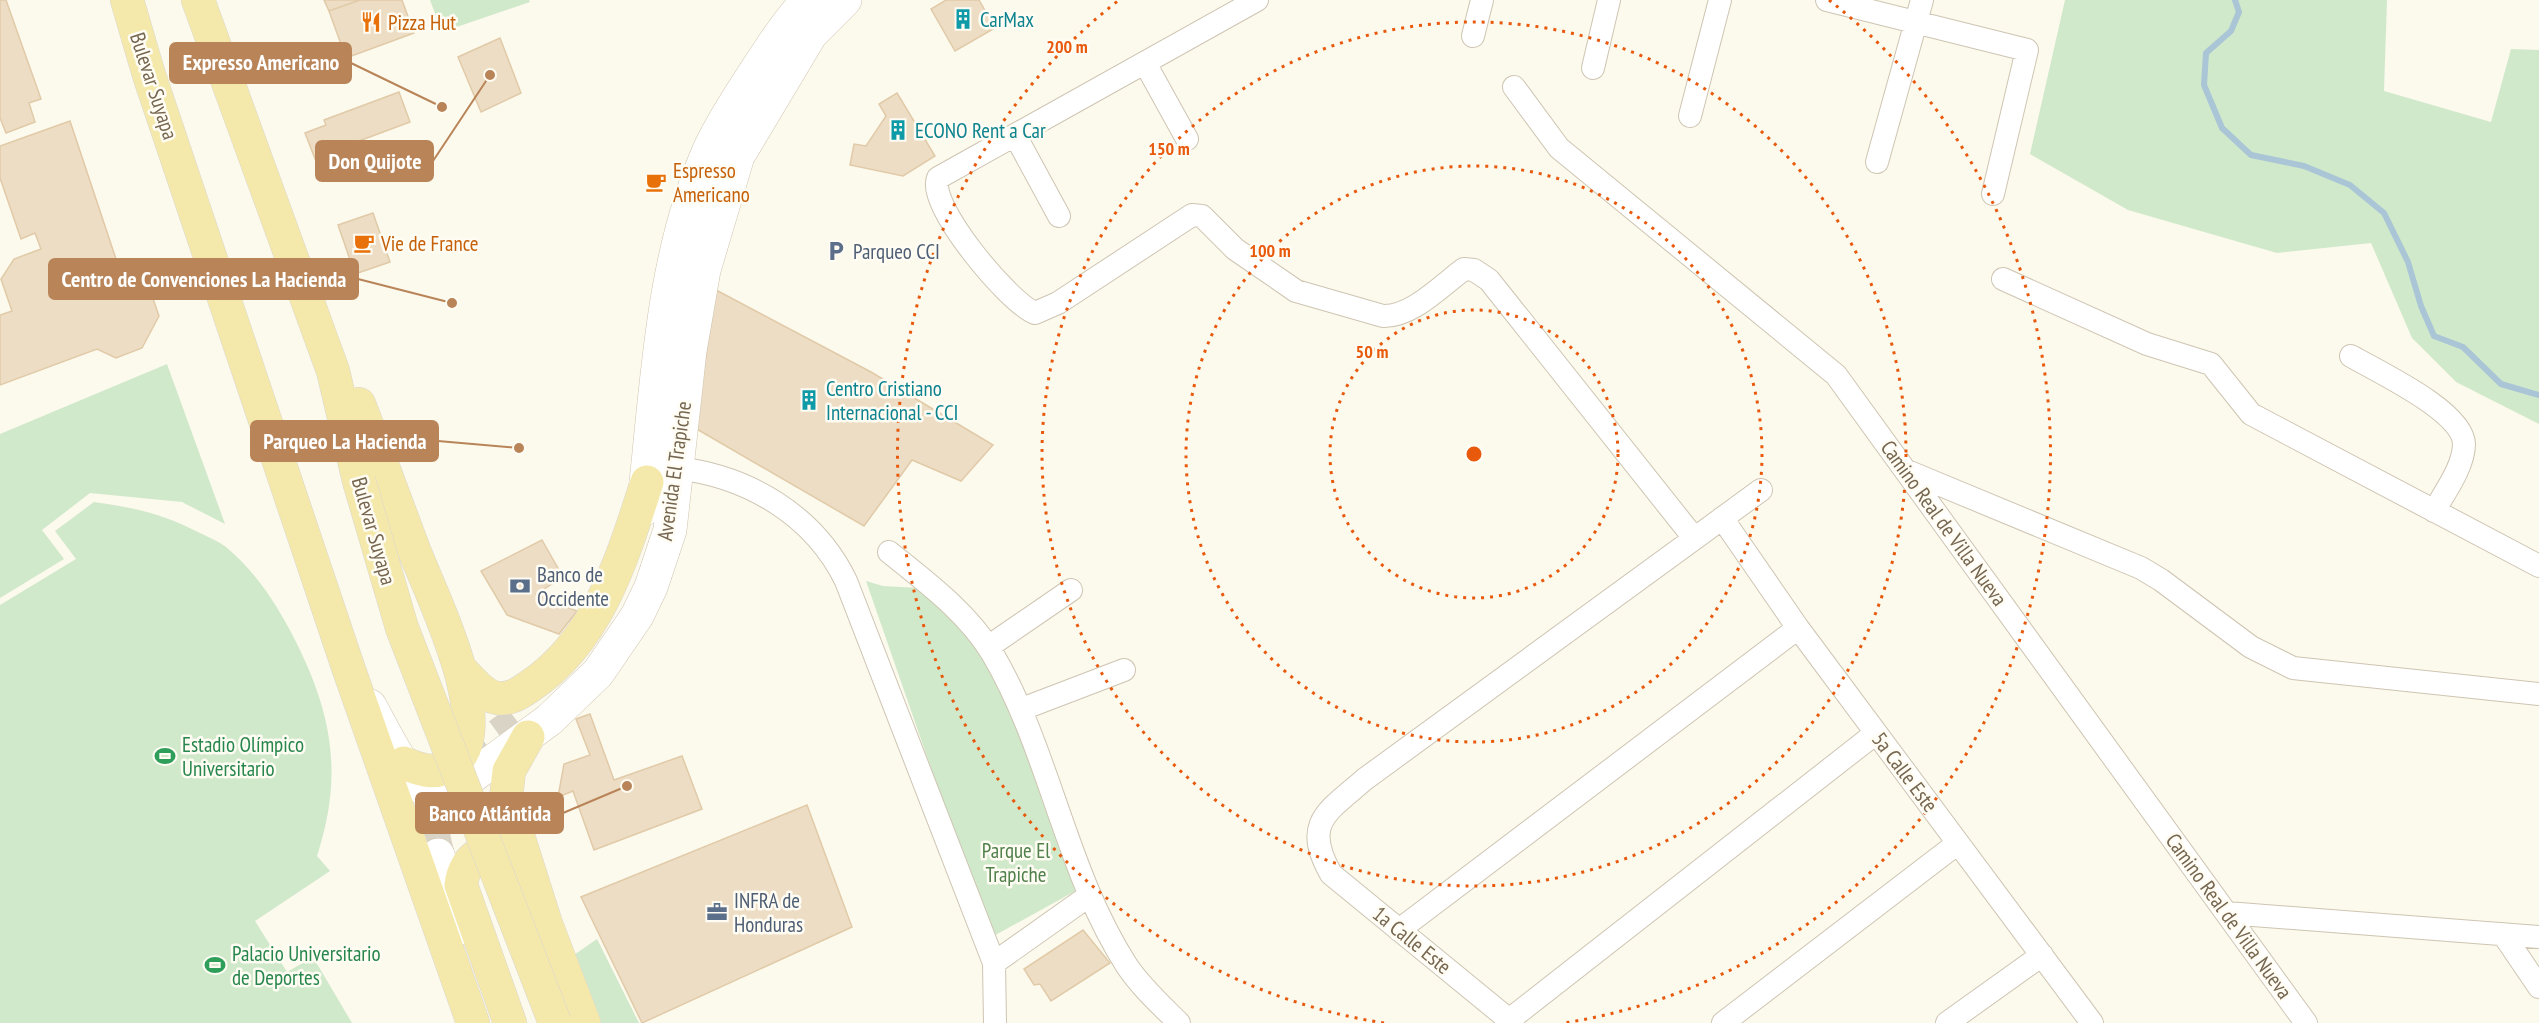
<svg xmlns="http://www.w3.org/2000/svg" width="2539" height="1023" font-family="'PT Sans Narrow',sans-serif">
<rect width="100%" height="100%" fill="#fcf9ed"/>
<!-- green -->
<path fill="#d1e9cb" d="M430,0H529L530,2L442,32Z
M2065,0H2387L2384,91L2491,122L2511,49L2539,50V424L2456,382L2412,338L2371,243L2277,253L2128,210L2030,154Z
M167,364L225,524L182,502L90,493L42,530L64,559L0,598V434Z
M94,502C137,508 163,514 202,534C210,538 220,542 226,547C257,573 278,606 296,642C333,716 343,776 317,856L330,871L255,921L287,972L313,957L352,1023H0V605L76,559L55,531Z
M866,581L883,586L919,588L940,605L981,650L1006,692L1079,889L990,938Z
M597,939L639,1023H596L571,957Z"/>
<g fill="none" stroke-linecap="round" stroke-linejoin="round">
<!-- stream -->
<path stroke="#a9c5d6" stroke-width="6" d="M2235,0L2239,12L2231,31L2206,53L2204,85L2222,128L2251,155L2304,166L2350,185L2384,213L2408,262L2421,306L2434,336L2463,347L2501,384L2539,395"/>
</g>
<!-- building -->
<path fill="#edddc4" stroke="#e1caa8" stroke-width="1.5" d="M0,0H6L41,99L29,103L35,122L6,133L0,118Z
M324,0H360L329,11Z
M360,0H402L414,33L346,58L329,11Z
M946,0H979L995,28L955,51L931,9Z
M500,38L521,93L481,112L458,57Z
M399,92L410,122L340,148L342,154L317,164L305,133L326,125L324,120Z
M897,93L935,156L903,176L850,165L854,144L866,146L886,116L879,104Z
M70,121L124,283L133,278L149,287L159,316L142,348L116,358L97,349L0,385V315L12,311L1,279L14,259L41,249L35,233L21,239L0,178V146Z
M373,213L390,262L355,274L338,225Z
M716,290L871,372L993,445L961,481L912,460L864,526L695,428Z
M542,540L563,577L536,594L577,611L559,634L507,615L481,571Z
M590,714L614,780L682,756L702,809L594,850L573,791L558,797L564,764L590,755L576,719Z
M807,805L852,927L642,1023L581,897Z
M1083,930L1110,963L1051,1001L1040,984L1034,985L1024,969Z"/>
<g fill="none" stroke-linecap="round" stroke-linejoin="round">
<!-- secondary-tunnel -->
<path stroke="#dad4c6" stroke-width="33" stroke-dasharray="33 16" stroke-linecap="butt" d="M438,855C436,846 433,836 433,827C431,777 482,748 517,721"/>
<!-- street casing -->
<g stroke="#cec5b2" stroke-width="24">
<path id="street" d="M1257,0L938,178C926,204 1009,303 1035,313L1058,303L1192,215L1202,216L1235,249L1296,291L1383,316C1412,317 1442,285 1464,269L1474,270L1489,280L1694,538
M1827,0L2027,50L1993,194
M1473,36L1482,0
M1145,63L1187,139
M1593,68L1609,0
M1514,87L1559,148L1836,375L2306,1023
M1690,116L1720,0
M1015,135L1059,216
M1877,162L1922,0
M2003,279L2147,344L2211,364L2251,414L2539,566
M2351,356C2378,372 2463,411 2464,444C2464,466 2445,492 2434,511
M676,468C748,476 814,515 846,581L994,963L995,1023
M1907,471L2141,568L2161,580L2251,647L2293,668L2539,694
M1722,518L1798,628L2092,1023
M889,552C926,582 967,612 992,653C1050,751 1065,870 1127,966C1141,987 1161,1005 1179,1023
M988,647L1071,590
M1022,709L1124,670
M2227,913L2539,937
M1399,930L1798,628
M2503,934L2539,987
M994,963L1090,895
M1509,1020L1876,733
M1513,1023L1331,874C1302,823 1327,812 1365,779L1761,490
M1723,1023L1958,843
M1947,1023L2042,955"/>
</g>
<!-- secondary casing -->
<g stroke="#d0c5b0" stroke-width="34">
<path id="secondary" d="M643,510C657,389 660,261 710,148C723,120 742,92 759,66C774,43 789,20 808,0
M370,706C382,727 403,772 421,787C429,794 438,795 448,794L549,720L598,673L637,616L651,587L670,530L690,351L704,270L738,156L811,34L845,0
M438,855L461,928"/>
</g>
<!-- primary casing -->
<g stroke="#dbd7d2" stroke-width="34">
<path id="primary" d="M127,0L149,75L348,667L473,1023
M198,0L333,371L359,481
M359,404C378,453 396,502 414,550C431,594 497,725 455,762C438,776 422,771 404,763
M461,670C471,680 483,696 497,698C510,700 520,693 530,686C599,640 623,556 647,482
M528,737L509,771L506,798L546,924L584,1023
M510,1023L461,885C465,856 487,842 515,854"/>
</g>
<!-- street -->
<use href="#street" stroke="#fff" stroke-width="22"/>
<!-- secondary -->
<use href="#secondary" stroke="#fff" stroke-width="33"/>
<!-- primary -->
<use href="#primary" stroke="#f4e9ab" stroke-width="33"/>
<!-- primary-bridge casing -->
<g stroke="#dbd7d2" stroke-width="34" stroke-linecap="butt">
<path id="primary-bridge" d="M359,481L402,628L555,1023"/>
</g>
<!-- primary-bridge -->
<use href="#primary-bridge" stroke="#f4e9ab" stroke-width="33"/>
</g>
<!-- distance rings -->
<g fill="none" stroke="#e8590c" stroke-width="3" stroke-dasharray="3 6">
<circle cx="1474" cy="454" r="144"/>
<circle cx="1474" cy="454" r="288"/>
<circle cx="1474" cy="454" r="432"/>
<path d="M1384 1023A576 576 0 0 1 1119 0M1829 0A576 576 0 0 1 1564 1023"/>
</g>
<!-- icons -->
<defs>
<g id="building-bare" transform="scale(1.62)"><path d="M-4-6H4V6H1V3H-1V6H-4ZM-2.5-4.3h1.7v1.8h-1.7ZM.8-4.3h1.7v1.8H.8ZM-2.5-1h1.7V.8h-1.7ZM.8-1h1.7V.8H.8Z" fill="#0f9aa8" stroke="#fefcf3" stroke-width="2.5" paint-order="stroke"/></g>
<g id="restaurant-bare" transform="scale(1.62)"><path d="M-5-6h1v4h1v-4h1v4h1v-4h1v5L-1.5 .5V6h-2V.5L-5-1ZM5-6V6H3V1.5H1.5Q1.5-4 5-6Z" fill="#e8710a" stroke="#fefcf3" stroke-width="2.5" paint-order="stroke"/></g>
<g id="cafe-bare" transform="scale(1.62)"><path d="M-5.5-4.5H6V0H3Q3 3.5 0 3.5H-2.5Q-5.5 3.5-5.5 0ZM3-3.2v2h1.7v-2ZM-6 4.5H4V6H-6Z" fill="#e8710a" stroke="#fefcf3" stroke-width="2.5" paint-order="stroke"/></g>
<g id="parking-bare" transform="scale(1.62)"><path d="M-3.5-5.5H1a3.5 3.5 0 0 1 0 7H-1V5.5H-3.5ZM-1-3.4V-.6H.8a1.4 1.4 0 0 0 0-2.8Z" fill="#5c6f8a" stroke="#fefcf3" stroke-width="2.5" paint-order="stroke"/></g>
<g id="bank-bare" transform="scale(1.62)"><path d="M-6-4H6V4H-6ZM0-2.3a2.3 2.3 0 1 0 0 4.6a2.3 2.3 0 1 0 0-4.6Z" fill="#5c6f8a" stroke="#fefcf3" stroke-width="2.5" paint-order="stroke"/></g>
<g id="stadium-bare" transform="scale(1.62)"><path d="M0-5a6.5 5 0 1 0 0 10a6.5 5 0 1 0 0-10ZM-3.5-1.8h7v3.6h-7Z" fill="#2e9e5b" stroke="#fefcf3" stroke-width="2.5" paint-order="stroke"/></g>
<g id="office-bare" transform="scale(1.62)"><path d="M-6-3h4V-5.5h4V-3h4V5H-6ZM-1-4.5V-3h2v-1.5ZM-6 0V1H6V0Z" fill="#5c6f8a" stroke="#fefcf3" stroke-width="2.5" paint-order="stroke"/></g>
</defs>
<g fill-rule="evenodd">
<use href="#building-bare" x="963" y="19"/>
<use href="#restaurant-bare" x="371" y="22"/>
<use href="#building-bare" x="898" y="130"/>
<use href="#cafe-bare" x="656" y="182"/>
<use href="#cafe-bare" x="364" y="243"/>
<use href="#parking-bare" x="836" y="251"/>
<use href="#building-bare" x="809" y="400"/>
<use href="#bank-bare" x="520" y="586"/>
<use href="#stadium-bare" x="165" y="756"/>
<use href="#office-bare" x="717" y="912"/>
<use href="#stadium-bare" x="215" y="965"/>
</g>
<g text-anchor="middle" dominant-baseline="central" stroke-width="5" stroke-linejoin="round" paint-order="stroke">
<!-- culture labels -->
<g font-size="21" fill="#0d838f" stroke="#fefcf3" text-anchor="start">
<text x="980" y="19">CarMax</text>
<text x="915" y="130">ECONO Rent a Car</text>
<text x="826" y="388">Centro Cristiano<tspan x="826" dy="24">Internacional - CCI</tspan></text>
</g>
<!-- food labels -->
<g font-size="21" fill="#c56008" stroke="#fefcf3" text-anchor="start">
<text x="388" y="22">Pizza Hut</text>
<text x="673" y="170">Espresso<tspan x="673" dy="24">Americano</tspan></text>
<text x="381" y="243">Vie de France</text>
</g>
<!-- street labels -->
<g font-size="21" fill="#766650" stroke="#fefcf3">
<text transform="translate(154 86) rotate(72)">Bulevar Suyapa</text>
<text transform="translate(674 471) rotate(-82)">Avenida El Trapiche</text>
<text transform="translate(1944 523) rotate(54)">Camino Real de Villa Nueva</text>
<text transform="translate(374 531) rotate(74)">Bulevar Suyapa</text>
<text transform="translate(1905 772) rotate(53)">5a Calle Este</text>
<text transform="translate(2229 916) rotate(54)">Camino Real de Villa Nueva</text>
<text transform="translate(1412 940) rotate(39)">1a Calle Este</text>
</g>
<!-- service labels -->
<g font-size="21" fill="#4e5e75" stroke="#fefcf3" text-anchor="start">
<text x="853" y="251">Parqueo CCI</text>
<text x="537" y="574">Banco de<tspan x="537" dy="24">Occidente</tspan></text>
<text x="734" y="900">INFRA de<tspan x="734" dy="24">Honduras</tspan></text>
</g>
<!-- leisure labels -->
<g font-size="21" fill="#27864d" stroke="#fefcf3" text-anchor="start">
<text x="182" y="744">Estadio Olímpico<tspan x="182" dy="24">Universitario</tspan></text>
<text x="232" y="953">Palacio Universitario<tspan x="232" dy="24">de Deportes</tspan></text>
</g>
<!-- park labels -->
<g font-size="21" fill="#50804c" stroke="#fefcf3">
<text x="1016" y="850">Parque El<tspan x="1016" dy="24">Trapiche</tspan></text>
</g>
</g>
<circle cx="1474" cy="454" r="9" fill="#e8590c" stroke="#fefcf3" stroke-width="3"/>
<g font-size="18" text-anchor="middle" font-weight="bold" fill="#e8590c" stroke="#fefcf3" stroke-width="5" stroke-linejoin="round" paint-order="stroke">
<text x="1067" y="53">200 m</text>
<text x="1169" y="155">150 m</text>
<text x="1270" y="257">100 m</text>
<text x="1372" y="358">50 m</text>
</g>
<!-- callouts -->
<path fill="none" stroke="#b88458" stroke-width="2" d="M442 107L351 63M490 75L433 161M452 303L358 279M519 448L438 441M627 786L563 813"/>
<g fill="#b88458" stroke="#fefcf3" stroke-width="2">
<circle cx="442" cy="107" r="6"/>
<circle cx="490" cy="75" r="6"/>
<circle cx="452" cy="303" r="6"/>
<circle cx="519" cy="448" r="6"/>
<circle cx="627" cy="786" r="6"/>
</g>
<g fill="#b88458" stroke="#b88458" stroke-width="2">
<rect x="170" y="43" width="181" height="40" rx="6"/>
<rect x="316" y="141" width="117" height="40" rx="6"/>
<rect x="49" y="259" width="309" height="40" rx="6"/>
<rect x="251" y="421" width="187" height="40" rx="6"/>
<rect x="416" y="793" width="147" height="40" rx="6"/>
</g>
<g font-size="22" text-anchor="middle" font-weight="bold" fill="#fff">
<text x="261" y="70">Expresso Americano</text>
<text x="375" y="169">Don Quijote</text>
<text x="204" y="287">Centro de Convenciones La Hacienda</text>
<text x="345" y="449">Parqueo La Hacienda</text>
<text x="490" y="821">Banco Atlántida</text>
</g>
</svg>
